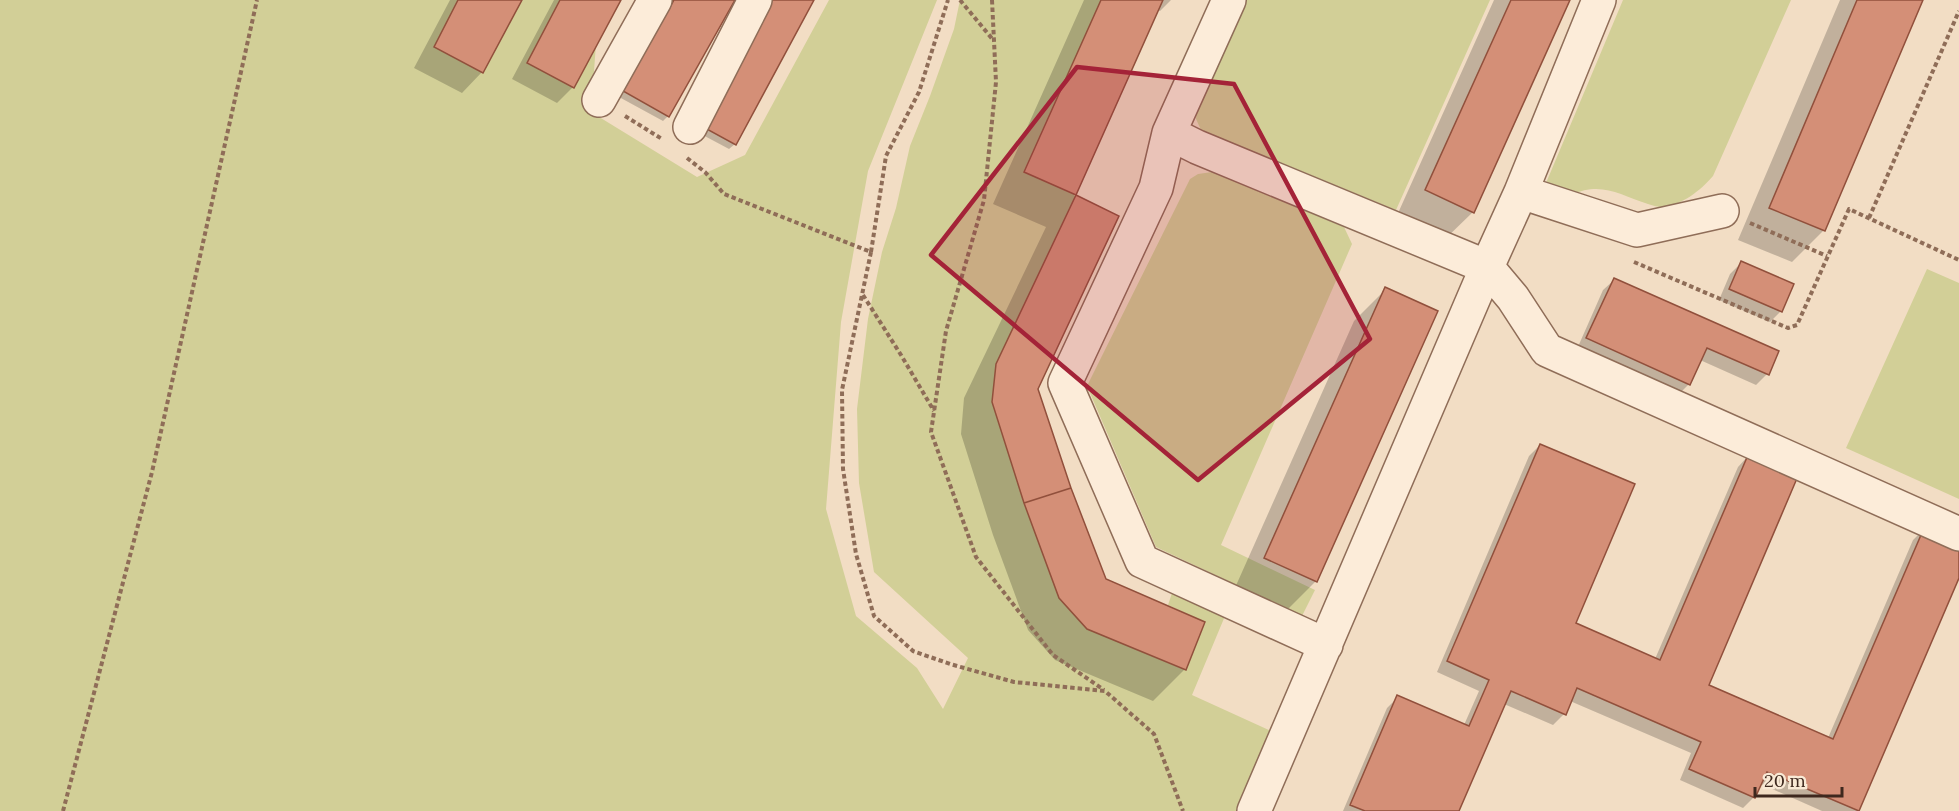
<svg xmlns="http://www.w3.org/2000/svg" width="1959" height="811" font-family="Lora,serif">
<rect width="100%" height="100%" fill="#f2ddc4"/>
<!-- green -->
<path fill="#d2cf97" d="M0,0H569L596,44L591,112L697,177L745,155L829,0H937L868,171L841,322L826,509L856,616L917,668L943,709L968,658L874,572L859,483L857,409L868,319L882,252L896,208L910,146L930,96L954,29L960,0H1101L1024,172L1076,195L996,364L992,402L1087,629L1185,670L1205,622L1168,605L1172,593L1225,616L1192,695L1271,731L1238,811H0Z
M1246,0H1490L1396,210L1201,130L1196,119L1197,104Z
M1623,0H1791L1713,176C1700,191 1682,205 1662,207C1657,207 1652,205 1648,204C1619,195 1602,181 1571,195L1546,183Z
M1212,172L1344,227L1352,244L1221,545L1315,590L1302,616L1156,547L1087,386L1190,179L1198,174Z
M1927,269L1959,283V499L1846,448Z"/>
<!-- shadow -->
<path fill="#0003" d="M450,0H520L482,72L462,93L414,68Z
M554,0H619L573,87L557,103L512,79Z
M674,0H733L668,116L663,121L619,97Z
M771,0H813L735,144L729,149L699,133Z
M1084,0H1171L1160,11L1157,10L1074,196L1117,217L1036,388L1070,488L1105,580L1203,623L1184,670L1153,701L1055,660L1028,630L993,535L961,434L964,398L1046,227L993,204Z
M1494,0H1569L1473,212L1441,243L1394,222Z
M1840,0H1922L1824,230L1792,262L1738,240Z
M1741,263L1781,311L1770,322L1719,300L1730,274Z
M1614,280L1767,374L1756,385L1700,360L1689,384L1678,395L1577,349L1603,290Z
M1386,289L1316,581L1284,613L1234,590L1354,321Z
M1540,445L1574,624L1655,659L1738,467L1748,456L1707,686L1828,738L1913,540L1924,529L1959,575L1857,811H1822L1761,784L1754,797L1743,808L1680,780L1691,753L1570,701L1564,714L1553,725L1504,704L1458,811H1343L1387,708L1398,697L1464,725L1479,691L1437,672L1529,456Z"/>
<!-- building -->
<path fill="#d48f77" stroke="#91503c" stroke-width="1.5" d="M458,0H522L483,73L434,47Z
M560,0H621L574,88L527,63Z
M674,0H735L669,117L623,91Z
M772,0H814L736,145L703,127Z
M1101,0H1163L1076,195L1024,172Z
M1511,0H1570L1474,213L1425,190Z
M1857,0H1923L1825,231L1769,208Z
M1076,195L1119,216L1038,389L1071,488L1024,503L992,402L996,364Z
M1741,261L1794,284L1782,312L1729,289Z
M1614,278L1779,351L1769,375L1707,348L1690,385L1586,338Z
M1385,287L1438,311L1317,582L1264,558Z
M1540,444L1635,484L1576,623L1660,660L1748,455L1798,476L1709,685L1833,739L1924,528L1959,543V578L1859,811L1767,772L1755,798L1689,769L1701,742L1577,688L1566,715L1511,691L1459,811H1365L1350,805L1397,695L1469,726L1489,680L1447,661Z
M1071,488L1106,579L1205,622L1186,670L1087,629L1059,598L1024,503Z"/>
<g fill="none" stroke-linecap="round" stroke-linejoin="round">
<!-- minor casing -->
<g stroke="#8f6d58" stroke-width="36">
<path id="minor" d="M1229,0L1169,133L1197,147L1487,267L1254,811
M599,100L655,0
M690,127L755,0
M1169,133L1156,188L1065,383L1142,561L1326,645
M1521,192L1599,0
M1722,211L1637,230L1521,192L1487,267L1513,298L1547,350L1959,534"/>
</g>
<!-- path -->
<path stroke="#8f6d58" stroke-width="4" stroke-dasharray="4.5 3" stroke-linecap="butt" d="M960,0L994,41
M992,0L996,82L984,200L946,331L931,432L976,557L1053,655L1104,690
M625,116L662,139
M687,158L705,172L724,194L871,252L842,390L843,469L856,554L874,616L913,651L950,664L1014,682L1105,691L1154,734L1183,811
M1869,218L1959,11
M1750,223L1827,256
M871,252L886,156L919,92L948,0
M1634,262L1788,328L1797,325L1849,209L1959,260
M863,295L901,355L934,411
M63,811L152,472L257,0"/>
<!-- minor -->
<use href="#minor" stroke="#fcecd9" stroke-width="33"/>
</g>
<!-- marked area -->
<path fill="#a42338" fill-opacity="0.2" stroke="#a42338" stroke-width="4.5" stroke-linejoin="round" d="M1077,67L1234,84L1370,339L1198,480L931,255Z"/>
<!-- scale -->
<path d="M1755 787v9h87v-9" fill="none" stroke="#3e281e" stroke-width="3"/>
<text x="1764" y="787" font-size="18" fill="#3e281e" stroke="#f9e9d5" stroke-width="4.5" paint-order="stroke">20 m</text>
</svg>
